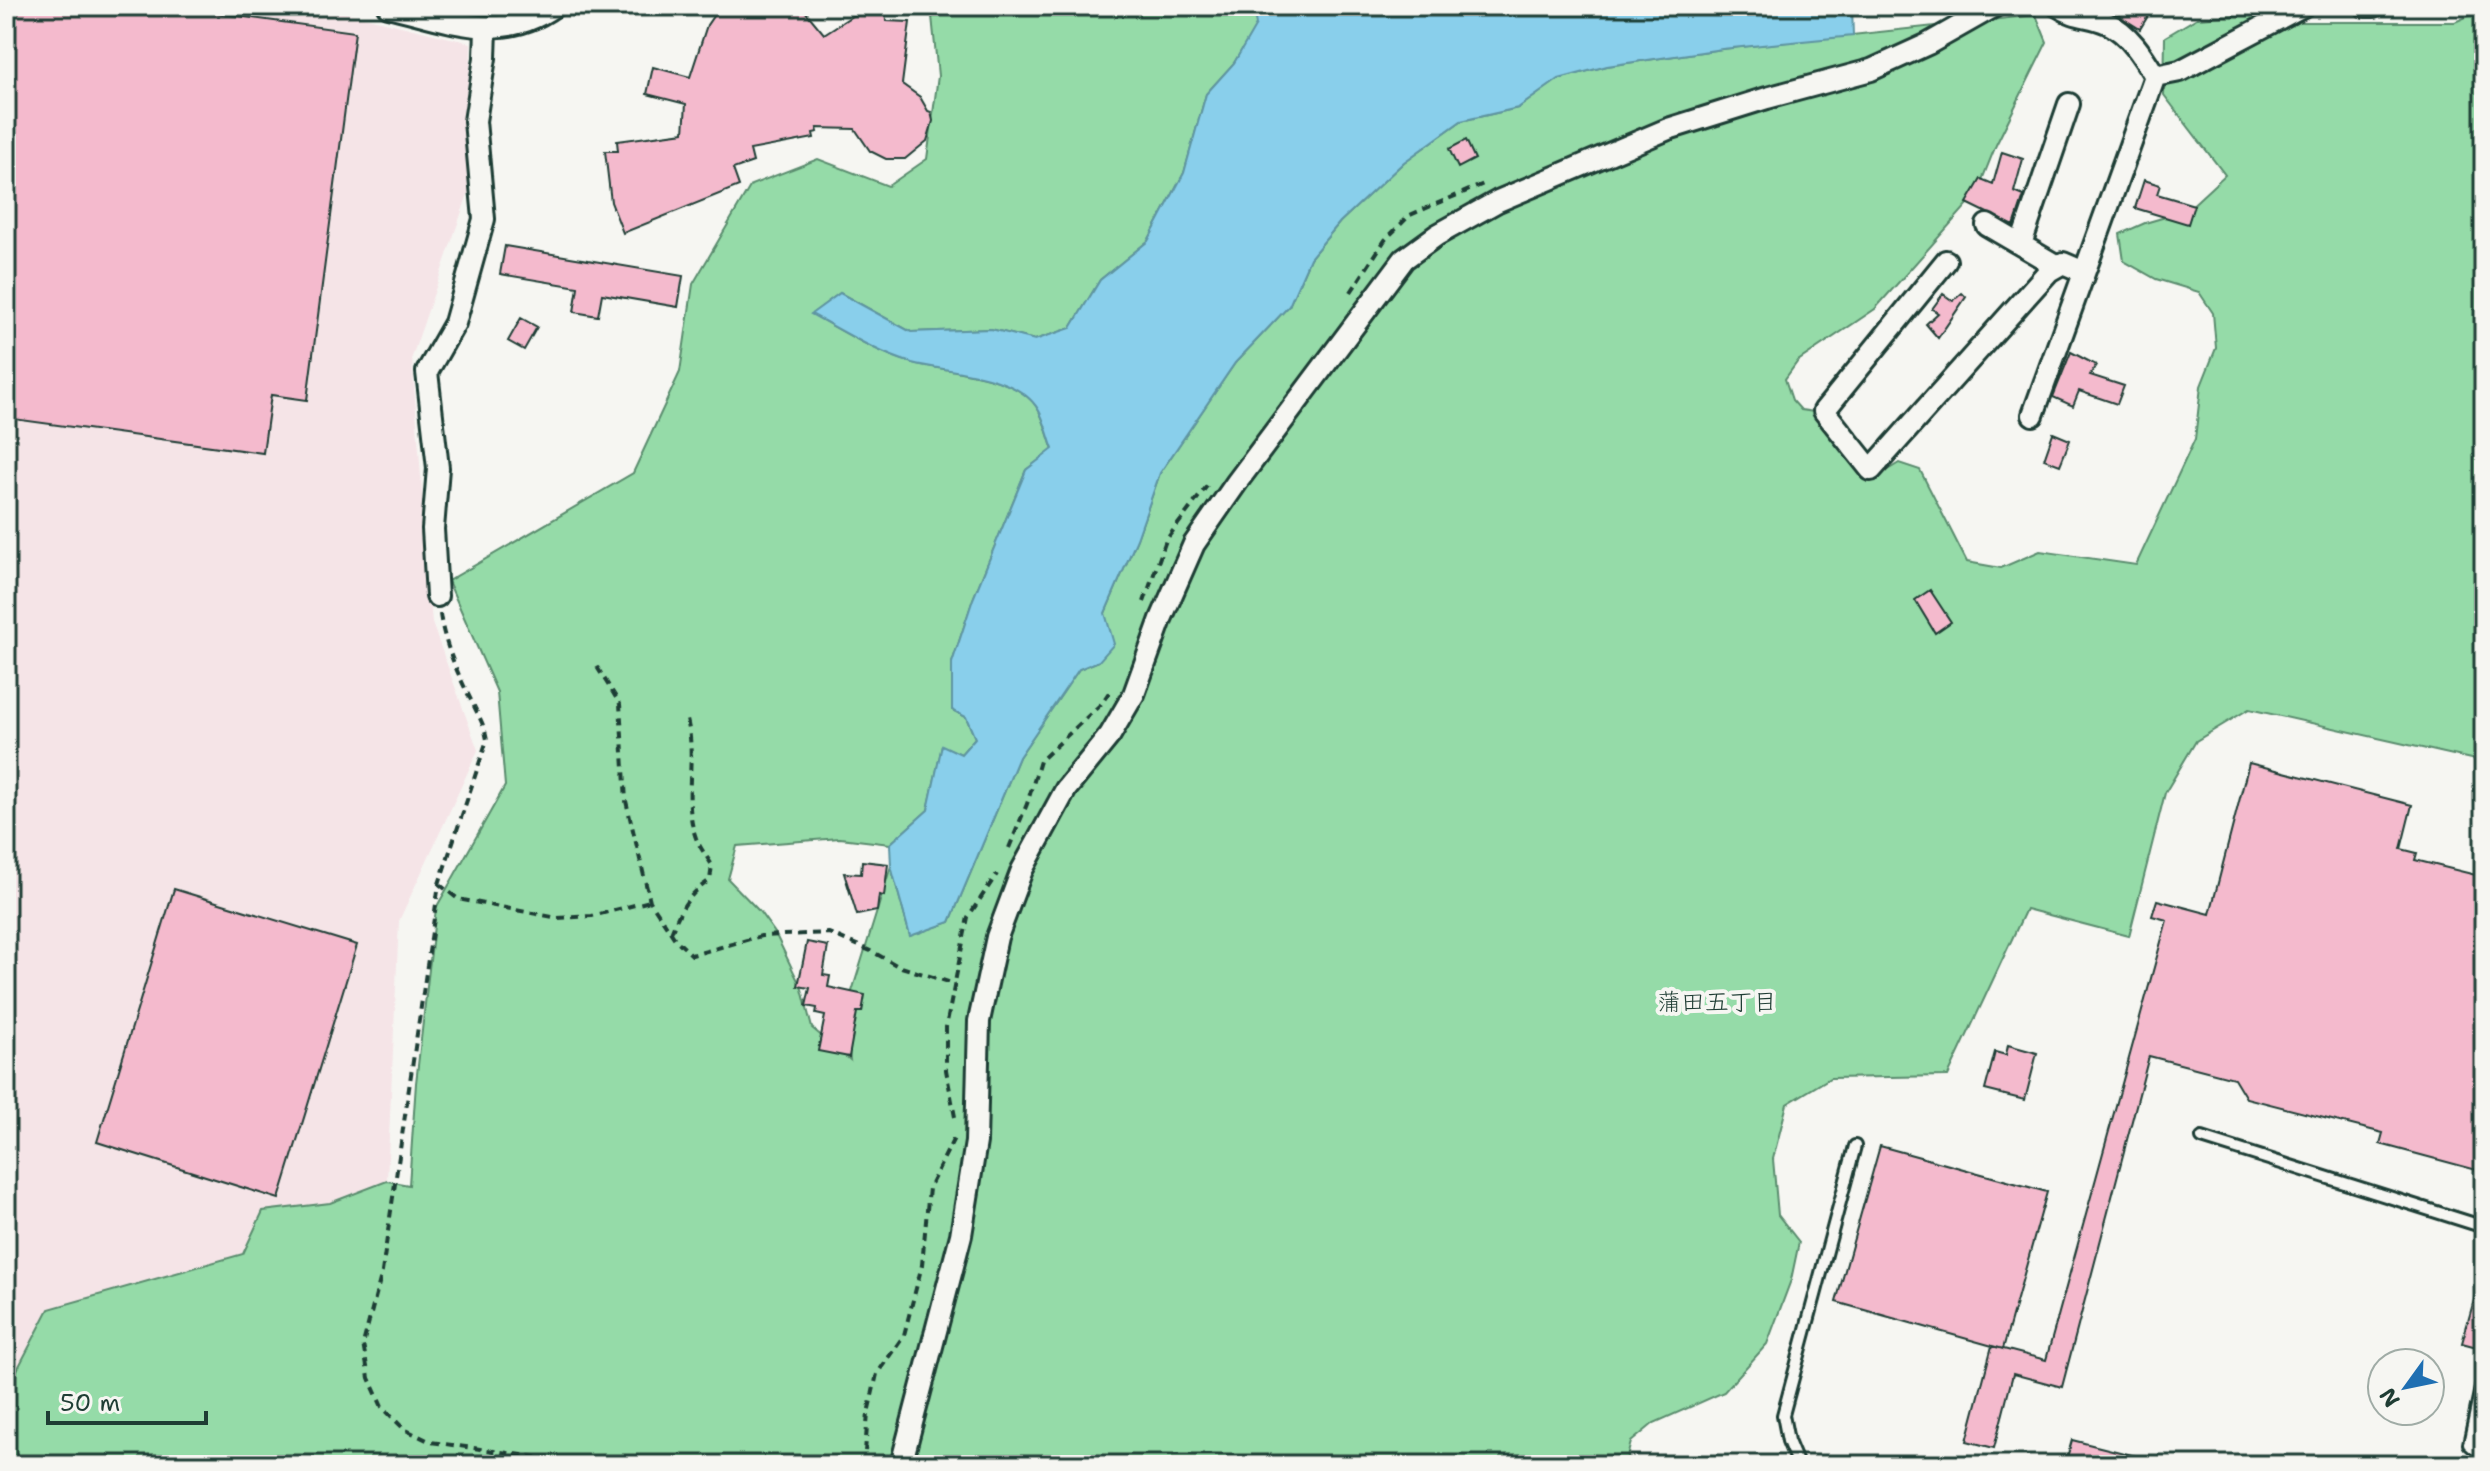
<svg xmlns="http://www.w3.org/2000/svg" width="2490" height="1471" font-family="'Shantell Sans','Klee One',sans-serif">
<rect width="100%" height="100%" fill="#f6f6f2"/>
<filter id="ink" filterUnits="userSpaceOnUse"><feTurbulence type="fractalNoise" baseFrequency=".0125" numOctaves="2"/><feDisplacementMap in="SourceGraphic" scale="16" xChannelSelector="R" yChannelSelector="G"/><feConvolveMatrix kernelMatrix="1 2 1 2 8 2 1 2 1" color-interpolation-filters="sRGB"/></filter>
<g filter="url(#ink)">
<!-- built -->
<path fill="#f5e4e7" d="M6,6H318L471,43L469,191L412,357L432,623L478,750L399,921L387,1181L330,1203L263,1211L244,1254L49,1309L6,1391Z"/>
<!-- green -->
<path fill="#95dba8" stroke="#5a8c6e" stroke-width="2" d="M931,6H1253L1257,25L1234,63L1206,94L1184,173L1148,241L1100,280L1071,328L1035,340L991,329L911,332L840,293L812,314C843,332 878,353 913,363C948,372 1018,374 1038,409C1045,421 1048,437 1053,450L1026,470L973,599L952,663V710L966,717L975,738L961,754L942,746L928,810L890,844L840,838L737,846L728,879L759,911L775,933L802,989L812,1028L850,1060L845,1014L891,866L910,936L950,922L1019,757L1079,669L1099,661L1105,613L1137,539L1160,473L1235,363L1289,306L1310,258L1340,222L1404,162L1461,121L1518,108L1558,79L1607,66L1722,49L2036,15L2047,42L1996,145L1976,195L1875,309L1798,361L1785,379L1792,400L1801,410L1814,412L1868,482L1899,463L1920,470L1967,562L2001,568L2040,551L2136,565L2195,439L2201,386L2216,348L2213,313L2199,292L2156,279L2124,261L2120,234L2145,223L2186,211L2225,175L2164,95L2165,37L2197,18L2252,14L2302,22H2455L2484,9V762L2249,709L2196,741L2165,793L2129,936L2026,909L1948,1076L1830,1078L1787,1104L1773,1159L1778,1215L1799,1242L1791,1280L1767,1344L1724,1392L1654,1423L1631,1442L1625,1465H6V1391L49,1309L243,1254L263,1211L330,1203L387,1181L409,1185L416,1083L436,908L505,786L497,692L448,581L633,473L680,372L693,284L751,185L818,159L888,186L927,159L938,76Z"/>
<!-- water -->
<path fill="#89cfeb" stroke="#5f95a2" stroke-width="2" d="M1253,6H1852L1853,36L1722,49L1607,66L1559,79L1518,108L1461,121L1404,162L1340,222L1310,258L1289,306L1235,363L1160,473L1137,539L1105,613L1114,644L1099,661L1079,669L1019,757L950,922L910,936L891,866L890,844L928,810L942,745L961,754L975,738L966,717L952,710V663L973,599L1026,470L1053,449C1048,437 1045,420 1038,409C1016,373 948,372 912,363C877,353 843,331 811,314L840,293L911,332L991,329L1035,340L1071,328L1100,280L1148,241L1184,173L1206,94L1234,63L1256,25Z"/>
<!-- building -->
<path fill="#f4bacd" stroke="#1f3d34" stroke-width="2" d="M7,6H163L355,32L307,400L271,395L263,453L6,418Z
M720,6H801L824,34L852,16L885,8L886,21L910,22L902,84L920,97L928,111L931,112L933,121L927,141L905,159H886L870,151L855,129L817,128L818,132L813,133L814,138L750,150L753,162L733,169L739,186L623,233L611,202L605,151H618L617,141L684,132L686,104L647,94L653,67L690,77L707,25Z
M2103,6H2154L2140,29Z
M1466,140L1475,159L1458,168L1449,149Z
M2002,152L2023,159L2014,192L2024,196L2014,226L1967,203L1981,179L1993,184Z
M2144,180L2160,185L2157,194L2194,205L2188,224L2135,208Z
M505,246L683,276L678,307L602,294L598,316L574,312L578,287L500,274Z
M1962,293L1966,297L1938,338L1926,324L1938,313L1932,309L1943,294L1953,301Z
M521,318L537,327L524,350L508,341Z
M2071,352L2096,365L2090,375L2124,386L2117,404L2079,391L2073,406L2053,397Z
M2053,433L2070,440L2060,465L2044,459Z
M1930,590L1951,622L1935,633L1915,600Z
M2249,763L2412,805L2401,849L2417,853L2415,860L2484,877V1172L2380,1144L2383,1133L2246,1098L2234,1078L2149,1056L2062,1387L2013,1374L1994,1448L1967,1441L1992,1346L2046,1360L2167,920L2152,916L2157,900L2210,914Z
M862,861L888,864L884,896L879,895L877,911L857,915L844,873L861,874Z
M174,889L357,945L279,1199L97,1142Z
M807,942L828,946L823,975L830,976L828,987L865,995L862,1012H857L849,1057L818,1051L825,1016L816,1014L817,1008L806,1006L810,988L798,986Z
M2008,1045L2037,1053L2025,1100L1985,1090L1995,1052L2006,1055Z
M1880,1146L2047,1192L2003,1349L1836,1302Z
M2479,1282L2484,1283V1349L2462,1343Z
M2072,1440L2148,1459V1465H2065Z"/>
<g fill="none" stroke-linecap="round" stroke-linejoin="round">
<!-- service casing -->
<g stroke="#1f3d34" stroke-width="16">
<path id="service" d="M2202,1138L2484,1227
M2484,1374L2469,1444L2484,1457
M1798,1465L1788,1441L1783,1415L1855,1146"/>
</g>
<!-- minor casing -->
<g stroke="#1f3d34" stroke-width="26">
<path id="minor" d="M388,6C445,19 501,45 554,6
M2365,6H2374
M2155,76L2180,71L2303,6
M1987,225L2057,266
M2021,244L2069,104
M1946,261L1824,411L1871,470L2049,271L2063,263L2084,272
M2033,415L2155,76C2143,56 2129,33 2107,23C2090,15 2076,18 2058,6
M437,596L433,529L438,468L427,372L455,323L484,219L475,121L485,58L486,29
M901,1465L961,1235L976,1142L979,1021L997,937L1022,870L1066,789L1110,735L1134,694L1161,619L1194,544L1237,482L1404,259L1437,235L1498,201L1668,129L1767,98L1871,70L1928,44L1995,6"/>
</g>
<!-- path -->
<path stroke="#1f3d34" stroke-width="4" stroke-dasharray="8 6" stroke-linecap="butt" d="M1351,292L1385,240L1410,215L1486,183
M1144,602L1166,540L1210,482
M440,614C444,644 459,677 473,704C479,717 485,726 487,740L439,884L382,1272L363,1344L369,1378L382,1407L404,1429L431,1442L550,1459L565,1465
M597,667L620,704L626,801L650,901L675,939L692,955L761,936L829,933L873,952L898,966L955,984
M1009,848L1027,804L1040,761L1101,704L1110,691
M439,884L458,899L558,918L592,916L650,901
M671,933C680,909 689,894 710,880L712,865C707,857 700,848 696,838C682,800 697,758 687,720
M955,1117L946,1070V1027L968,917L997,874
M720,1465H731
M864,1465L868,1413L877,1374L904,1335L922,1265L929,1188L956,1134"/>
<!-- service -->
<use href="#service" stroke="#f6f6f2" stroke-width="10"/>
<!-- minor -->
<use href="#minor" stroke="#f6f6f2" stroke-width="20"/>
</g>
</g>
<g text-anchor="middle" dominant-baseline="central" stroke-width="8" stroke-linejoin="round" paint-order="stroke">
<!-- neighbourhood labels -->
<g font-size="24" fill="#1f3d34" stroke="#f6f6f2">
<text x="1717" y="1002">蒲田五丁目</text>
</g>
</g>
<!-- margin -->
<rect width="2490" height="1471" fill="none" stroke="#f6f6f2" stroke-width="32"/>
<rect x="16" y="16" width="2458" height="1439" fill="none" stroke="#1f3d34" stroke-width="3" filter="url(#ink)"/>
<!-- north arrow -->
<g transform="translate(2406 1387) rotate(237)"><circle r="38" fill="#f6f6f2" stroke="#a0aca6" stroke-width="2"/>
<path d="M0-6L14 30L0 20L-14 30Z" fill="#1f6fb2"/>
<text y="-12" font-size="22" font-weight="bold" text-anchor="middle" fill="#1f3d34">N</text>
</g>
<!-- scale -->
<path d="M48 1411v12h158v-12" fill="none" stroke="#1f3d34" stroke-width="4"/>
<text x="60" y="1411" font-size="24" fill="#1f3d34" stroke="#f6f6f2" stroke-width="6" paint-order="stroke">50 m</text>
</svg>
